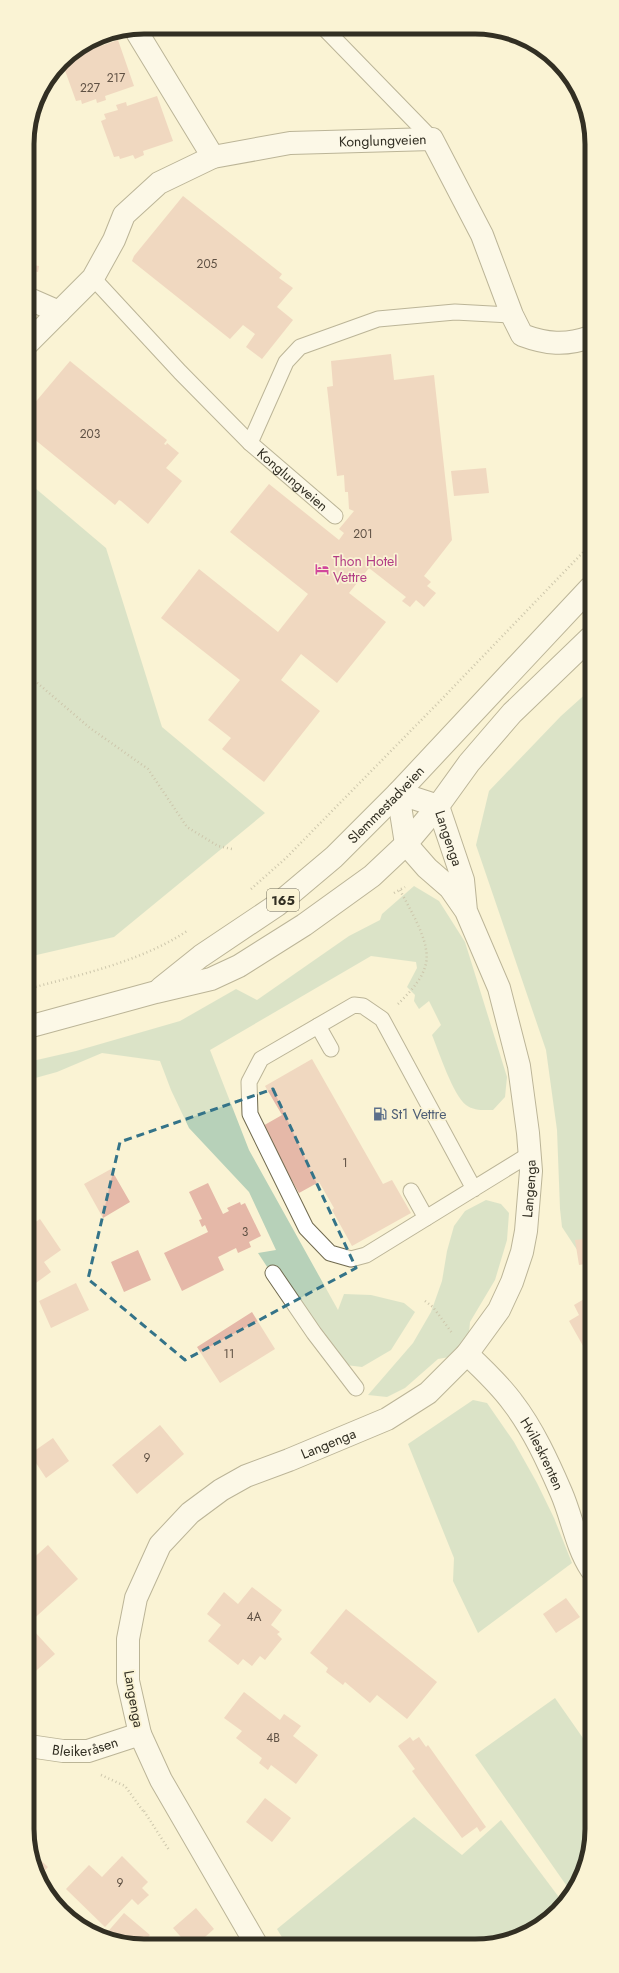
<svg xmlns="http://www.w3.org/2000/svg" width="619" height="1973" font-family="Jost,sans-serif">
<rect width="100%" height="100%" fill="#faf3d4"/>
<!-- green -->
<path fill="#b7d1b9" d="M28,482L106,548L162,727L265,813L114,937L28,957Z
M590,690L591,1271L562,1227L560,1209L557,1130L546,1050L476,845L489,791L561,716Z
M414,886L439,901L465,942L507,1077L505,1097L493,1110C484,1110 474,1111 466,1105C453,1095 439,1052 432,1035L441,1025L429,1001L419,1009L414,1001L415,995L407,987L417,968L416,962L371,956L210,1050L249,1150L338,1310L344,1294L371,1295L404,1303L415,1312L391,1350L362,1367L338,1364L304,1323L258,1253L276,1250L249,1192L189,1128L171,1090L160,1061L102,1053L57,1072L28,1080V1062L76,1051L180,1021L236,989L257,1000L349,936L380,920L382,914Z
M486,1200L501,1204L509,1213L507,1240L495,1280L470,1322L467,1354L438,1359L405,1388L387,1397L368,1395L413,1343L431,1312L442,1281L447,1251L454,1226L465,1211Z
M473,1400L487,1403L514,1442L537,1483L554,1518L572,1563L478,1633L453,1581L454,1558L408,1444Z
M555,1698L592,1751V1836L583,1873L571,1892L475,1755Z
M414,1817L462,1855L501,1820L564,1904L533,1930L497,1944H286L277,1929Z"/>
<!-- building -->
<path fill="#e5b8a8" d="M118,40L134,86L105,96L106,100L97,103L96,99L82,104L81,100L76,101L63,65L68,63L66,58L79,54L78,51L88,47L89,50Z
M157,96L173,141L143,151L144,155L135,159L133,155L120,159L119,156L114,157L101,121L106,119L104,114L118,110L116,105L126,102L127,106Z
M183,196L282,274L279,278L293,288L277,307L293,320L262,359L246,347L255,334L243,325L230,339L132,261L134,256Z
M27,264L39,266L38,272L27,270Z
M391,354L394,380L434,375L452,540L424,576L431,582L427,586L436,593L424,607L416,600L410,607L402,601L406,597L369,568L349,593L386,622L337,683L301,654L281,680L320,711L264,782L222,749L231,738L208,720L240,680L161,618L199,569L278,632L308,594L230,532L269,484L339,540L344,533L339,529L354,511L349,509L348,492H345L344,475L337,476L327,387L333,386L331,361Z
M70,361L167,440L164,444L166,445L167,443L179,453L166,468L182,481L148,524L121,501L119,500L115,505L28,434V411Z
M486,468L489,493L454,496L451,471Z
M312,1059L383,1184L392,1180L411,1213L352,1246L332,1210L334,1208L319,1182L299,1193L261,1127L282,1115L265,1086Z
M111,1169L130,1202L103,1218L84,1184Z
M208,1183L223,1214L229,1211L227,1208L240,1202L241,1205L245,1203L261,1236L249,1242L251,1247L238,1253L236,1248L218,1257L224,1270L182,1291L164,1253L208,1232L205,1225L202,1227L199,1220L202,1219L189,1192Z
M40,1219L61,1250L44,1262L51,1272L29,1288L28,1227Z
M591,1238V1263L579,1265L575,1240Z
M138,1250L151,1280L124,1292L111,1262Z
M76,1283L89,1310L51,1328L39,1301Z
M591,1295V1360L569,1321L579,1315L574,1305Z
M252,1312L275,1349L220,1383L197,1347Z
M160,1425L184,1454L137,1494L112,1465Z
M53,1438L69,1461L46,1478L30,1454Z
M48,1545L78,1579L29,1623V1562Z
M252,1587L282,1610L271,1625L280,1632L277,1634L282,1639L265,1660L260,1656L252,1666L243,1659L238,1665L208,1641L221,1625L207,1614L224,1592L238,1604Z
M566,1598L580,1617L556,1633L543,1614Z
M346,1609L437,1682L407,1719L377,1695L370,1703L345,1682L343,1685L326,1672L328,1668L310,1653Z
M34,1631L55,1654L29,1677V1636Z
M244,1692L280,1720L284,1714L301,1726L293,1736L318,1755L296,1784L271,1765L268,1770L259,1763L262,1758L236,1738L242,1731L224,1718Z
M410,1737L413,1741L419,1737L426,1747L428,1745L486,1827L480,1832L477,1827L462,1838L412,1771L415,1769L398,1746Z
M265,1798L291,1818L272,1842L246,1822Z
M33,1853L48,1867L38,1878L31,1856Z
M122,1856L148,1882L142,1888L149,1895L138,1905L132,1899L105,1927L66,1889L89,1865L102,1877Z
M196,1908L214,1929L197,1944H187L173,1928Z
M124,1913L150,1935L142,1944H122L105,1935Z"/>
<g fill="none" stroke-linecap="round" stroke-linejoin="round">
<!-- lane casing -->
<g stroke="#706a4f" stroke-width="17">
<g id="lane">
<path d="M324,28L432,139"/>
<path id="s1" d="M93,278L180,372L250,443L335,516"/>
<path d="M250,443L286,362L300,347L378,319L455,312L512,315"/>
<path d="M318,1026L331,1049"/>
<path d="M474,1189L382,1019L363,1006L354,1005L261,1059L249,1082L250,1114L306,1228L330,1253L351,1259L366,1255L530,1154"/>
<path d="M411,1191L426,1218"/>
<path d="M273,1273L314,1333L356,1388"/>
</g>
</g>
<!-- street casing -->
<g stroke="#706a4f" stroke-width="24">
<g id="street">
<path d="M135,29L213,157"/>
<path d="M27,298L59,312"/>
<path id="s2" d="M27,344L93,278L114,240L124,215L159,183L213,157L290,143L432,139L482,235L512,315L522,335C546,344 566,346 590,337"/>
<path id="s3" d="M467,1354C483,1369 500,1385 513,1403C533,1429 548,1462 561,1492C572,1517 576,1546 591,1569"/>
<path id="s4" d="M29,1746L63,1751H88L140,1734"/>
</g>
</g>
<!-- secondary casing -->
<g stroke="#706a4f" stroke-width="24">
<g id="secondary">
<path id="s5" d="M256,1944L161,1780L140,1734L128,1681V1639L136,1598L160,1545L190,1513L221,1490L246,1476L289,1460L387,1419L428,1393L467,1354L499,1310L512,1282L522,1252L526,1231L531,1171L528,1133L519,1066L499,988L466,911L450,888L427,868L406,844L398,793L438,806L463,880L466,911"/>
</g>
</g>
<!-- primary casing -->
<g stroke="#706a4f" stroke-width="24">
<g id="primary">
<path id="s6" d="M161,988L201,956L277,905L334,857L398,793L590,588"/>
<path d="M28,1027L156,992L211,979L239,966L304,925L372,876L406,844L438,806L469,763L512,713L590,638"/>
</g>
</g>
<!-- path -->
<path stroke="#97927c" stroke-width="2.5" stroke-dasharray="1 3" stroke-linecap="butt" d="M28,675L90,728L148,769L187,827L218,846L232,849
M251,889L286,858L439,702L590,545
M394,893L405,887
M28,989C82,974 140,962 187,931
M398,1004C408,994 421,981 425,967C433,945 410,910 400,890
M425,1301L433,1307L452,1333
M101,1775L125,1786L143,1811
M144,1811L169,1850"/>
<!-- lane -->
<use href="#lane" stroke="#fff" stroke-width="15"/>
<!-- street -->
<use href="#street" stroke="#fff" stroke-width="22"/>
<!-- secondary -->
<use href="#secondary" stroke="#fff" stroke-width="22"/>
<!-- primary -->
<use href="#primary" stroke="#fff" stroke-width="22"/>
</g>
<!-- marked area -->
<path d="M0 0H619V1973H0ZM273,1089L356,1268L185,1360L88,1279L120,1142Z" fill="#faf3d4" fill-opacity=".55" fill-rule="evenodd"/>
<path fill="none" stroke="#347388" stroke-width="3" stroke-dasharray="8 5" stroke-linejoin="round" d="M273,1089L356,1268L185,1360L88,1279L120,1142Z"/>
<!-- icons -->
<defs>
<g id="hotel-bare" transform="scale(1.08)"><path d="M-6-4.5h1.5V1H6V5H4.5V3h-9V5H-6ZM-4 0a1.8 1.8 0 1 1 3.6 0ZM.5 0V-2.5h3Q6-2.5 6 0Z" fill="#d1479c" stroke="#faf3d4" stroke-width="2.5" paint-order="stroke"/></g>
<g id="fuel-bare" transform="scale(1.08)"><path d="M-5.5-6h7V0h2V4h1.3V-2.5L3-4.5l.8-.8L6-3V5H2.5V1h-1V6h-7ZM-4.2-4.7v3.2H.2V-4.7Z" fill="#5c6f8a" stroke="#faf3d4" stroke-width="2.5" paint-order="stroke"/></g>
</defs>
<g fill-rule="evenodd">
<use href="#hotel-bare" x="322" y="569"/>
<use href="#fuel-bare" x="380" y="1114"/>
</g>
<g text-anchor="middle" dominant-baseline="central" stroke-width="3.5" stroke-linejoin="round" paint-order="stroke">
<!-- number labels -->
<g font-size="12" fill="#5f5144">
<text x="116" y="78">217</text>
<text x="90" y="88">227</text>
<text x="207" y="264">205</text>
<text x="90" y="434">203</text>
<text x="363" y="534">201</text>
<text x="345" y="1163">1</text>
<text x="245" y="1232">3</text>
<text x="229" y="1354">11</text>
<text x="147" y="1458">9</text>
<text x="254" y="1617">4A</text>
<text x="273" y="1738">4B</text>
<text x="120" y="1883">9</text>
</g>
<!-- shield labels -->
<rect fill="#faf3d4" stroke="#6e6a58" stroke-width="1" x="267" y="889" width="32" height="22" rx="3"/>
<g font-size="13" font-weight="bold" fill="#322f23">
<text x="283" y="900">165</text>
</g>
<!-- street labels -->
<g font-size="14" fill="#322f23" stroke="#faf3d4">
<text stroke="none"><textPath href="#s2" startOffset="442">Konglungveien</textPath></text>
<text stroke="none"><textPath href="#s1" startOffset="284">Konglungveien</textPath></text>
<text stroke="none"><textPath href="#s6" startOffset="291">Slemmestadveien</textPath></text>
<text stroke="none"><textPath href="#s5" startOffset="1490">Langenga</textPath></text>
<text stroke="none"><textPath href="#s5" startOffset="984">Langenga</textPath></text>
<text stroke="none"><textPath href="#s5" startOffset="636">Langenga</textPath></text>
<text stroke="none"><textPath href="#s3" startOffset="126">Hvileskrenten</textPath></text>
<text transform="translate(134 1699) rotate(80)">Langenga</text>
<text stroke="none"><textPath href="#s4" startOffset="57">Bleikeråsen</textPath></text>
</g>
<!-- hotel labels -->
<g font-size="14" fill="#b23c85" stroke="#faf3d4" text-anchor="start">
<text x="333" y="561">Thon Hotel<tspan x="333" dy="16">Vettre</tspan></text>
</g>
<!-- service labels -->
<g font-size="14" fill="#4e5e75" stroke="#faf3d4" text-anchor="start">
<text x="391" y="1114">St1 Vettre</text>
</g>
</g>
<!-- crop -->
<path d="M0 0H619V1973H0ZM144 34H475A110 110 0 0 1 585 144V1829A110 110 0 0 1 475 1939H144A110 110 0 0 1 34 1829V144A110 110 0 0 1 144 34Z" fill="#faf3d4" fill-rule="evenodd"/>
<path fill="none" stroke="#322f23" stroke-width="5" d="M144 34H475A110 110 0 0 1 585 144V1829A110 110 0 0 1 475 1939H144A110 110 0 0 1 34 1829V144A110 110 0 0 1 144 34Z"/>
</svg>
